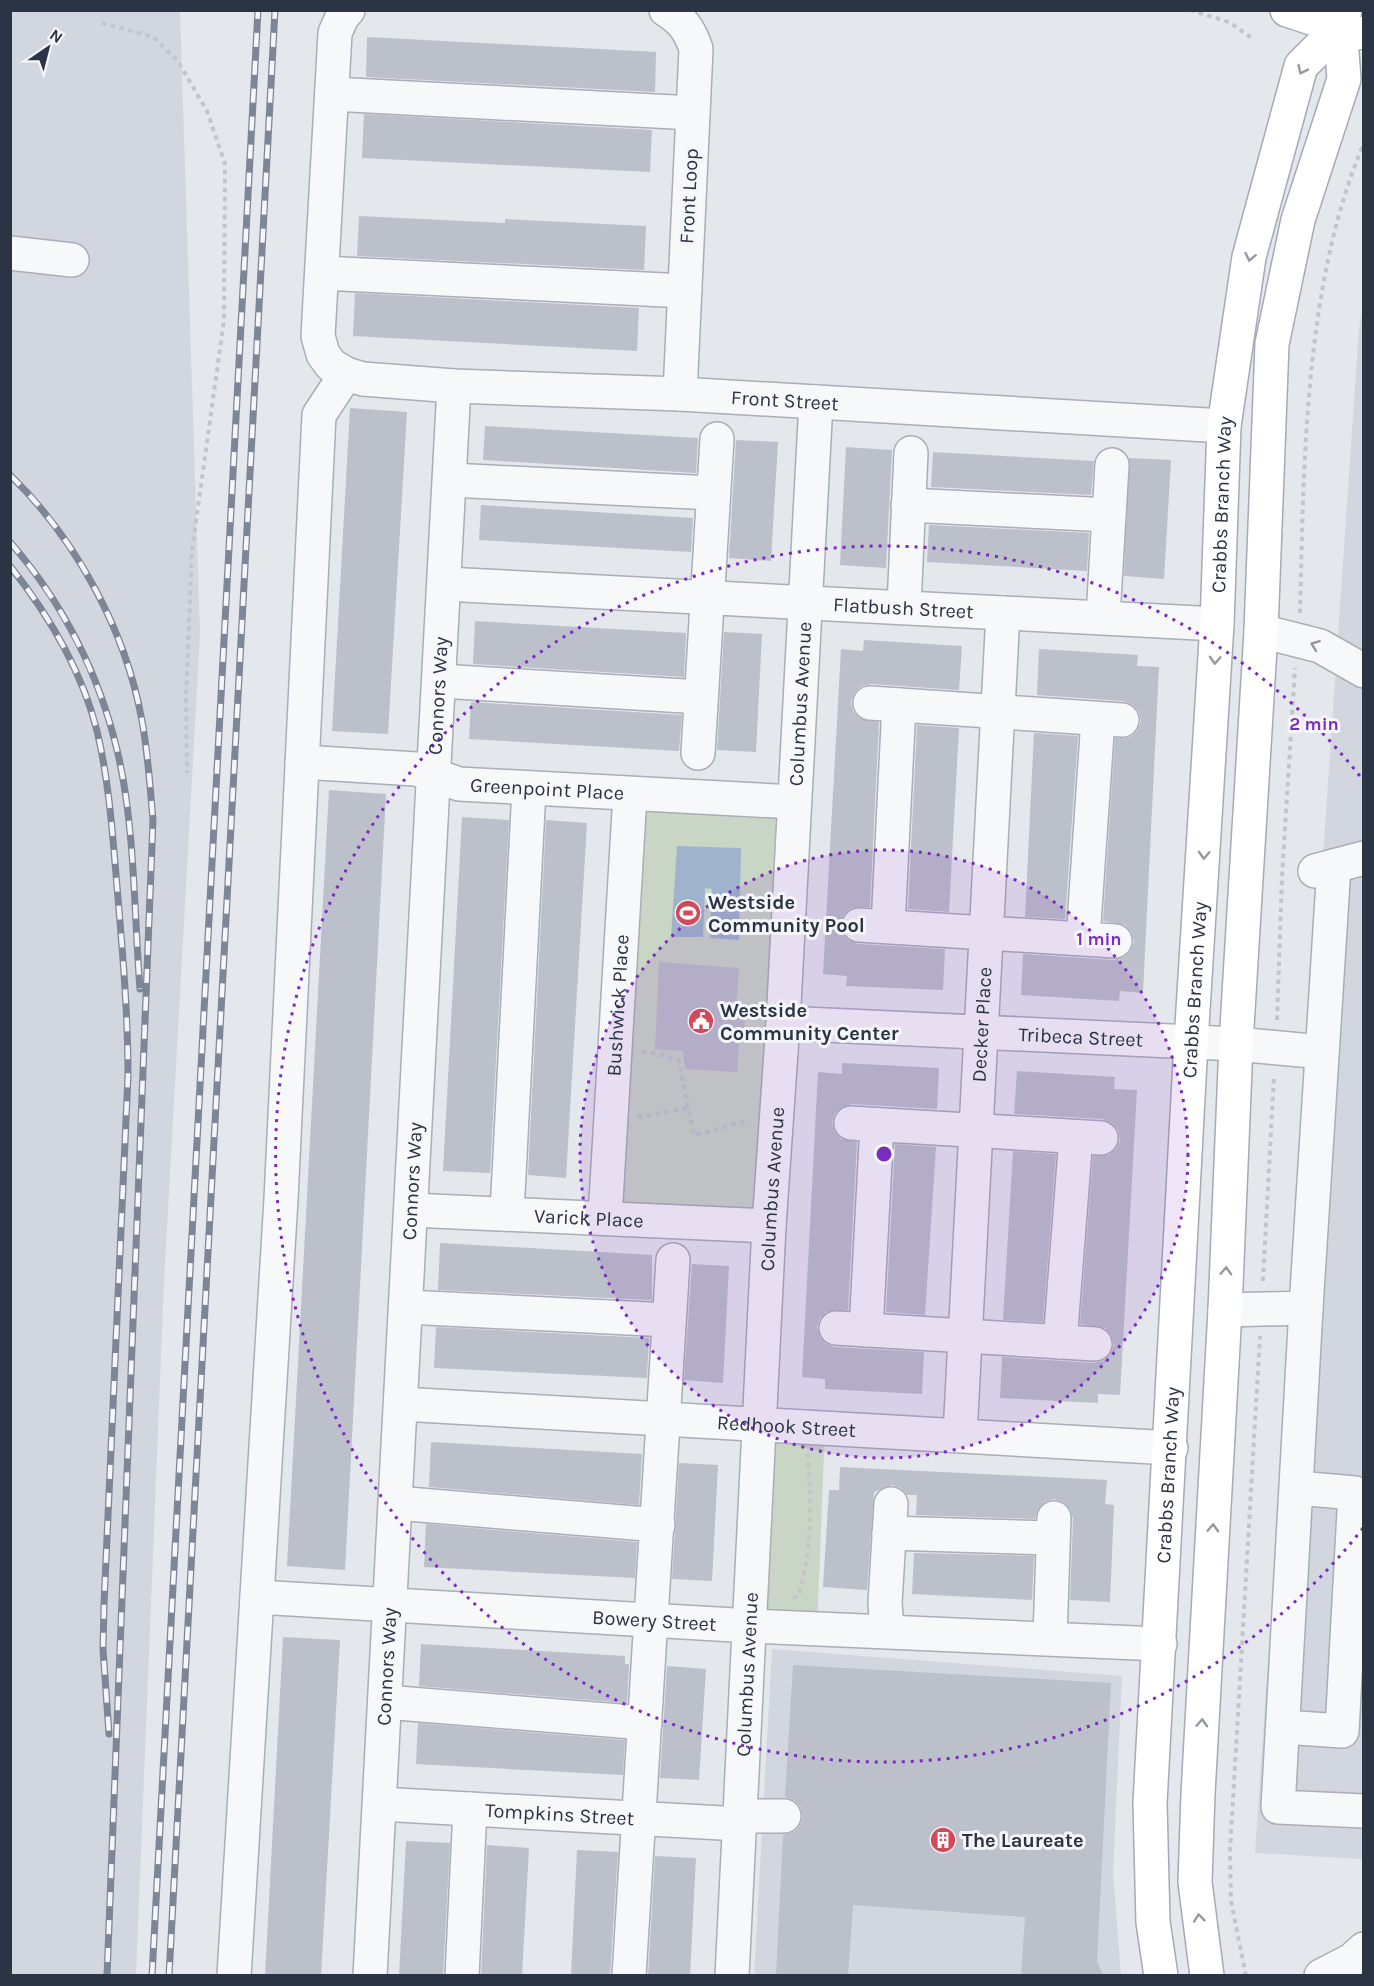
<svg xmlns="http://www.w3.org/2000/svg" width="1374" height="1986" font-family="Karla,sans-serif">
<rect width="100%" height="100%" fill="#e4e7ec"/>
<!-- built -->
<path fill="#d2d6de" d="M11,11H180L200,634L164,1281L136,1975L11,1976Z
M1363,310V1859L1255,1853L1359,328Z
M772,1649L1122,1676L1113,1873L1121,1975L754,1976Z"/>
<!-- green -->
<path fill="#c9d6c5" d="M633,797L791,805L764,1221L605,1218Z
M761,1424L825,1428L817,1629L751,1626Z"/>
<!-- water -->
<path fill="#9fb4cc" d="M677,846L741,848L739,940L710,938L712,889L705,888L703,937H671Z"/>
<!-- building -->
<path fill="#bbc0ca" d="M367,37L656,52L655,92L366,77Z
M364,114L652,130L650,172L362,158Z
M359,216L505,223V219L646,226L644,270L357,256Z
M355,293L639,308L637,351L353,336Z
M350,408L407,412L388,734L332,731Z
M485,426L698,438L696,473L483,460Z
M736,440L778,442L771,561L729,558Z
M846,447L892,450L886,568L840,565Z
M933,452L1094,461L1091,495L931,487Z
M1129,458L1171,460L1164,579L1124,576Z
M481,505L693,518L691,552L479,540Z
M929,525L1089,533L1087,571L927,562Z
M475,621L686,633L684,677L473,664Z
M724,632L762,634L756,752L717,750Z
M864,640L962,646L959,690L871,684L862,686L855,692L851,702L853,711L859,718L879,722L870,907L851,908L844,914L840,923L842,933L848,940L858,944L945,949L943,990L846,986L847,976L823,974L841,649L863,651Z
M1039,649L1138,655L1137,666L1159,667L1143,993L1120,991L1119,1001L1021,995L1023,954L1114,960L1124,957L1130,952L1134,942L1131,932L1125,925L1103,921L1115,738L1130,737L1137,731L1141,722L1139,712L1133,705L1123,701L1037,695Z
M471,702L682,715L679,751L469,739Z
M917,725L959,728L949,912L908,909Z
M1034,733L1078,736L1065,919L1025,917Z
M329,790L386,794L345,1570L287,1566Z
M462,817L509,820L490,1173L443,1171Z
M546,820L587,823L566,1178L528,1175Z
M659,962L739,968L736,1010L745,1011L744,1032H740L737,1072L685,1069L683,1051L655,1049Z
M842,1063L939,1068L937,1109L852,1104L842,1107L835,1113L832,1122L835,1132L841,1139L857,1142L848,1310L827,1312L820,1318L817,1327L820,1337L825,1343L834,1347L924,1352L922,1394L825,1389V1379L802,1377L818,1072L842,1074Z
M1017,1071L1115,1077L1114,1089L1137,1090L1120,1395L1098,1394V1403L1000,1398L1002,1357L1094,1363L1103,1361L1110,1355L1114,1345L1111,1335L1105,1328L1080,1324L1093,1156L1109,1155L1116,1149L1120,1140L1118,1130L1112,1123L1102,1119L1014,1114Z
M895,1144L936,1147L925,1315L886,1312Z
M1013,1151L1056,1154L1043,1322L1003,1320Z
M440,1243L652,1255V1300L438,1290Z
M692,1264L729,1266L723,1383L684,1380Z
M436,1327L649,1338L647,1378L434,1368Z
M431,1442L642,1454L639,1505L429,1487Z
M679,1463L718,1465L712,1581L672,1579Z
M840,1467L1107,1480L1105,1504L1114,1505L1110,1602L1070,1600L1073,1519L1070,1509L1063,1502L1054,1499L1045,1502L1038,1509L1035,1519L916,1515L917,1495H907L901,1488L892,1485L874,1492L867,1590L823,1587L829,1490H839Z
M426,1524L637,1542L635,1578L424,1567Z
M914,1553L1034,1556L1032,1600L912,1594Z
M283,1637L340,1640L321,1976H265Z
M421,1644L625,1656V1664H629L627,1703L419,1686Z
M793,1665L1111,1683L1097,1962L1104,1976H1021L1025,1917L853,1905L848,1976H776L783,1835L794,1832L800,1826L803,1817L800,1806L794,1800L785,1797Z
M667,1666L706,1669L699,1780L660,1778Z
M418,1723L625,1740L623,1775L416,1764Z
M406,1841L450,1843L443,1976H399Z
M487,1845L529,1848L522,1976H481Z
M577,1850L618,1852L610,1976H571Z
M655,1856L696,1858L690,1976H648Z"/>
<g fill="none" stroke-linecap="round" stroke-linejoin="round">
<!-- minor casing -->
<g stroke="#a9aeb7" stroke-width="36">
<g id="minor">
<path id="s1" d="M348,10L342,17L335,33L318,336L323,354L331,365L346,374L363,379L454,386L680,394L1224,426"/>
<path d="M666,10C683,20 690,31 696,49L680,394"/>
<path d="M332,94L693,113"/>
<path d="M10,253L72,260"/>
<path d="M322,273L685,291"/>
<path d="M450,480L713,493"/>
<path d="M908,505L1109,515"/>
<path id="s2" d="M445,584L1217,624"/>
<path d="M904,606L911,453"/>
<path d="M1103,617L1112,465"/>
<path d="M1261,631L1320,646L1364,671"/>
<path d="M440,681L701,697"/>
<path d="M870,703L1122,720"/>
<path d="M698,753L717,439"/>
<path id="s3" d="M302,762L416,769L459,784L794,802"/>
<path d="M1334,866L1306,1308L1278,1807L1364,1811"/>
<path d="M1315,871L1364,858"/>
<path d="M859,925L1115,941"/>
<path d="M888,926L899,705"/>
<path d="M1083,938L1098,719"/>
<path id="s4" d="M783,1023L1236,1044L1322,1052"/>
<path d="M851,1123L1101,1138"/>
<path id="s5" d="M411,1210L769,1226"/>
<path d="M507,1213L529,789"/>
<path id="s6" d="M605,1218L630,794"/>
<path d="M406,1307L669,1320"/>
<path d="M1225,1310L1306,1308"/>
<path d="M836,1328L1095,1344"/>
<path d="M866,1330L877,1125"/>
<path d="M1060,1342L1076,1137"/>
<path id="s7" d="M401,1404L1171,1448"/>
<path id="s8" d="M960,1435L1003,613"/>
<path d="M396,1503L658,1525"/>
<path d="M889,1533L1052,1538"/>
<path id="s9" d="M257,1597L751,1626L1160,1644"/>
<path d="M887,1630L885,1603L891,1504"/>
<path d="M1050,1638L1054,1518"/>
<path d="M385,1702L645,1723"/>
<path d="M1283,1727L1342,1731L1355,1493L1297,1488"/>
<path id="s10" d="M380,1804L740,1824"/>
<path d="M741,1816H784"/>
<path d="M234,1976L281,1199L319,415L346,374"/>
<path id="s11" d="M370,1976L454,386"/>
<path d="M462,1976L470,1809"/>
<path d="M629,1976L673,1260"/>
<path id="s12" d="M732,1976L769,1226L783,1023L816,402"/>
<path d="M1321,1976L1352,1960L1364,1949"/>
</g>
</g>
<!-- major casing -->
<g stroke="#a3abb8" stroke-width="36">
<g id="major">
<path d="M1287,10L1357,33"/>
<path id="s13" d="M1161,1976L1153,1922L1150,1803L1191,1042L1217,624L1224,426L1249,257L1301,66L1340,27"/>
<path d="M1207,1976L1195,1882L1198,1794L1225,1310L1236,1044L1261,631L1272,344L1298,220L1344,79L1340,27L1345,10"/>
</g>
</g>
<!-- path -->
<path stroke="#c2c5cb" stroke-width="4" stroke-dasharray="4.5 4.5" stroke-linecap="butt" d="M1190,10L1229,22L1253,39
M102,23L153,37L177,60L207,111L225,164L224,320L192,550L186,696L187,773
M1300,613C1304,462 1304,283 1364,143
M1277,1020L1282,877L1295,668
M642,1052L656,1053L679,1061L688,1108
M638,1117L688,1108L694,1135L747,1121
M1263,1281L1274,1075
M793,1598L798,1596C813,1550 811,1502 808,1454
M1246,1976L1231,1901L1230,1851L1260,1336"/>
<!-- minor -->
<use href="#minor" stroke="#f7f8fa" stroke-width="33"/>
<!-- major -->
<use href="#major" stroke="#fff" stroke-width="33"/>
<!-- rail casing -->
<g stroke="#7d8696" stroke-width="7">
<path id="rail" d="M10,475C76,539 126,631 142,721C148,753 150,787 153,820L107,1976
M10,542C63,603 100,676 118,754C135,827 134,914 140,989
M10,566C48,614 82,671 97,731C110,785 113,842 118,898C123,957 128,1016 128,1076L104,1604L103,1649L109,1734
M152,1976L258,10
M169,1976L275,10"/>
</g>
<!-- rail -->
<use href="#rail" stroke="#f4f6f9" stroke-width="4.5" stroke-dasharray="14" stroke-linecap="butt"/>
</g>
<!-- one-way arrows -->
<defs><path id="oneway-chevron" d="M-2-3.5L2.5 0L-2 3.5" fill="none" stroke-width="1.6" stroke-linecap="round" stroke-linejoin="round" transform="scale(1.5)"/></defs>
<g stroke="#959aa2">
<use href="#oneway-chevron" transform="translate(1302 70) rotate(116)"/>
<use href="#oneway-chevron" transform="translate(1250 257) rotate(102)"/>
<use href="#oneway-chevron" transform="translate(1215 660) rotate(93)"/>
<use href="#oneway-chevron" transform="translate(1204 855) rotate(93)"/>
<use href="#oneway-chevron" transform="translate(1226 1271) rotate(-88)"/>
<use href="#oneway-chevron" transform="translate(1213 1528) rotate(-87)"/>
<use href="#oneway-chevron" transform="translate(1202 1723) rotate(-87)"/>
<use href="#oneway-chevron" transform="translate(1199 1918) rotate(-96)"/>
</g>
<use stroke="#9196a0" href="#oneway-chevron" transform="translate(1315 645) rotate(-160)"/>
<!-- distance rings -->
<circle cx="884" cy="1154" r="304" fill="#7b2cbf" fill-opacity=".12"/>
<g fill="none" stroke="#7b2cbf" stroke-width="3" stroke-dasharray="3 6">
<circle cx="884" cy="1154" r="304"/>
<path d="M1363 1528A608 608 0 1 1 1363 780"/>
</g>
<!-- icons -->
<defs>
<g id="stadium-disc" transform="scale(1.35)"><circle r="9.5" fill="#d1495b" stroke="#f4f6f9"/><path d="M0-5a6.5 5 0 1 0 0 10a6.5 5 0 1 0 0-10ZM-3.5-1.8h7v3.6h-7Z" fill="#fff"/></g>
<g id="civic-disc" transform="scale(1.35)"><circle r="9.5" fill="#d1495b" stroke="#f4f6f9"/><path d="M-.6-6.5H3V-4.5H.6V-3L4-1V1h2V6H-6V1h2V-1L-.6-3ZM-1.2 2.5V6h2.4V2.5Z" fill="#fff"/></g>
<g id="building-disc" transform="scale(1.35)"><circle r="9.5" fill="#d1495b" stroke="#f4f6f9"/><path d="M-4-6H4V6H1V3H-1V6H-4ZM-2.5-4.3h1.7v1.8h-1.7ZM.8-4.3h1.7v1.8H.8ZM-2.5-1h1.7V.8h-1.7ZM.8-1h1.7V.8H.8Z" fill="#fff"/></g>
</defs>
<g fill-rule="evenodd">
<use href="#stadium-disc" x="688" y="913"/>
<use href="#civic-disc" x="701" y="1021"/>
<use href="#building-disc" x="943" y="1840"/>
</g>
<g text-anchor="middle" dominant-baseline="central" stroke-width="6" stroke-linejoin="round" paint-order="stroke">
<!-- street labels -->
<g font-size="20" fill="#2b3445" stroke="#f4f6f9">
<text transform="translate(689 196) rotate(-87)">Front Loop</text>
<text stroke="none"><textPath href="#s1" startOffset="820">Front Street</textPath></text>
<text stroke="none"><textPath href="#s13" startOffset="1474">Crabbs Branch Way</textPath></text>
<text stroke="none"><textPath href="#s2" startOffset="459">Flatbush Street</textPath></text>
<text stroke="none"><textPath href="#s11" startOffset="1282">Connors Way</textPath></text>
<text stroke="none"><textPath href="#s12" startOffset="1274">Columbus Avenue</textPath></text>
<text stroke="none"><textPath href="#s3" startOffset="248">Greenpoint Place</textPath></text>
<text stroke="none"><textPath href="#s13" startOffset="988">Crabbs Branch Way</textPath></text>
<text stroke="none"><textPath href="#s6" startOffset="213">Bushwick Place</textPath></text>
<text stroke="none"><textPath href="#s8" startOffset="411">Decker Place</textPath></text>
<text stroke="none"><textPath href="#s4" startOffset="298">Tribeca Street</textPath></text>
<text stroke="none"><textPath href="#s11" startOffset="796">Connors Way</textPath></text>
<text stroke="none"><textPath href="#s12" startOffset="788">Columbus Avenue</textPath></text>
<text stroke="none"><textPath href="#s5" startOffset="178">Varick Place</textPath></text>
<text stroke="none"><textPath href="#s7" startOffset="386">Redhook Street</textPath></text>
<text stroke="none"><textPath href="#s13" startOffset="502">Crabbs Branch Way</textPath></text>
<text stroke="none"><textPath href="#s9" startOffset="398">Bowery Street</textPath></text>
<text stroke="none"><textPath href="#s11" startOffset="310">Connors Way</textPath></text>
<text stroke="none"><textPath href="#s12" startOffset="302">Columbus Avenue</textPath></text>
<text stroke="none"><textPath href="#s10" startOffset="180">Tompkins Street</textPath></text>
</g>
<!-- poi labels -->
<g font-size="20" font-weight="bold" fill="#2b3445" stroke="#f4f6f9" text-anchor="start">
<text x="708" y="902">Westside<tspan x="708" dy="23">Community Pool</tspan></text>
<text x="720" y="1010">Westside<tspan x="720" dy="23">Community Center</tspan></text>
<text x="962" y="1840">The Laureate</text>
</g>
</g>
<circle cx="884" cy="1154" r="9" fill="#7b2cbf" stroke="#f4f6f9" stroke-width="3"/>
<g font-size="18" text-anchor="middle" font-weight="bold" fill="#7b2cbf" stroke="#f4f6f9" stroke-width="6" stroke-linejoin="round" paint-order="stroke">
<text x="1314" y="730">2 min</text>
<text x="1099" y="945">1 min</text>
</g>
<!-- border -->
<rect width="1374" height="1986" fill="none" stroke="#2b3445" stroke-width="24"/>
<!-- north arrow -->
<g transform="translate(48 48) rotate(35)" stroke="#f4f6f9" stroke-width="4.5" paint-order="stroke">
<path d="M0-4.5L10 22L0 15L-10 22Z" fill="#2b3445"/>
<text y="-9" font-size="16" font-weight="bold" text-anchor="middle" fill="#2b3445">N</text>
</g>
</svg>
